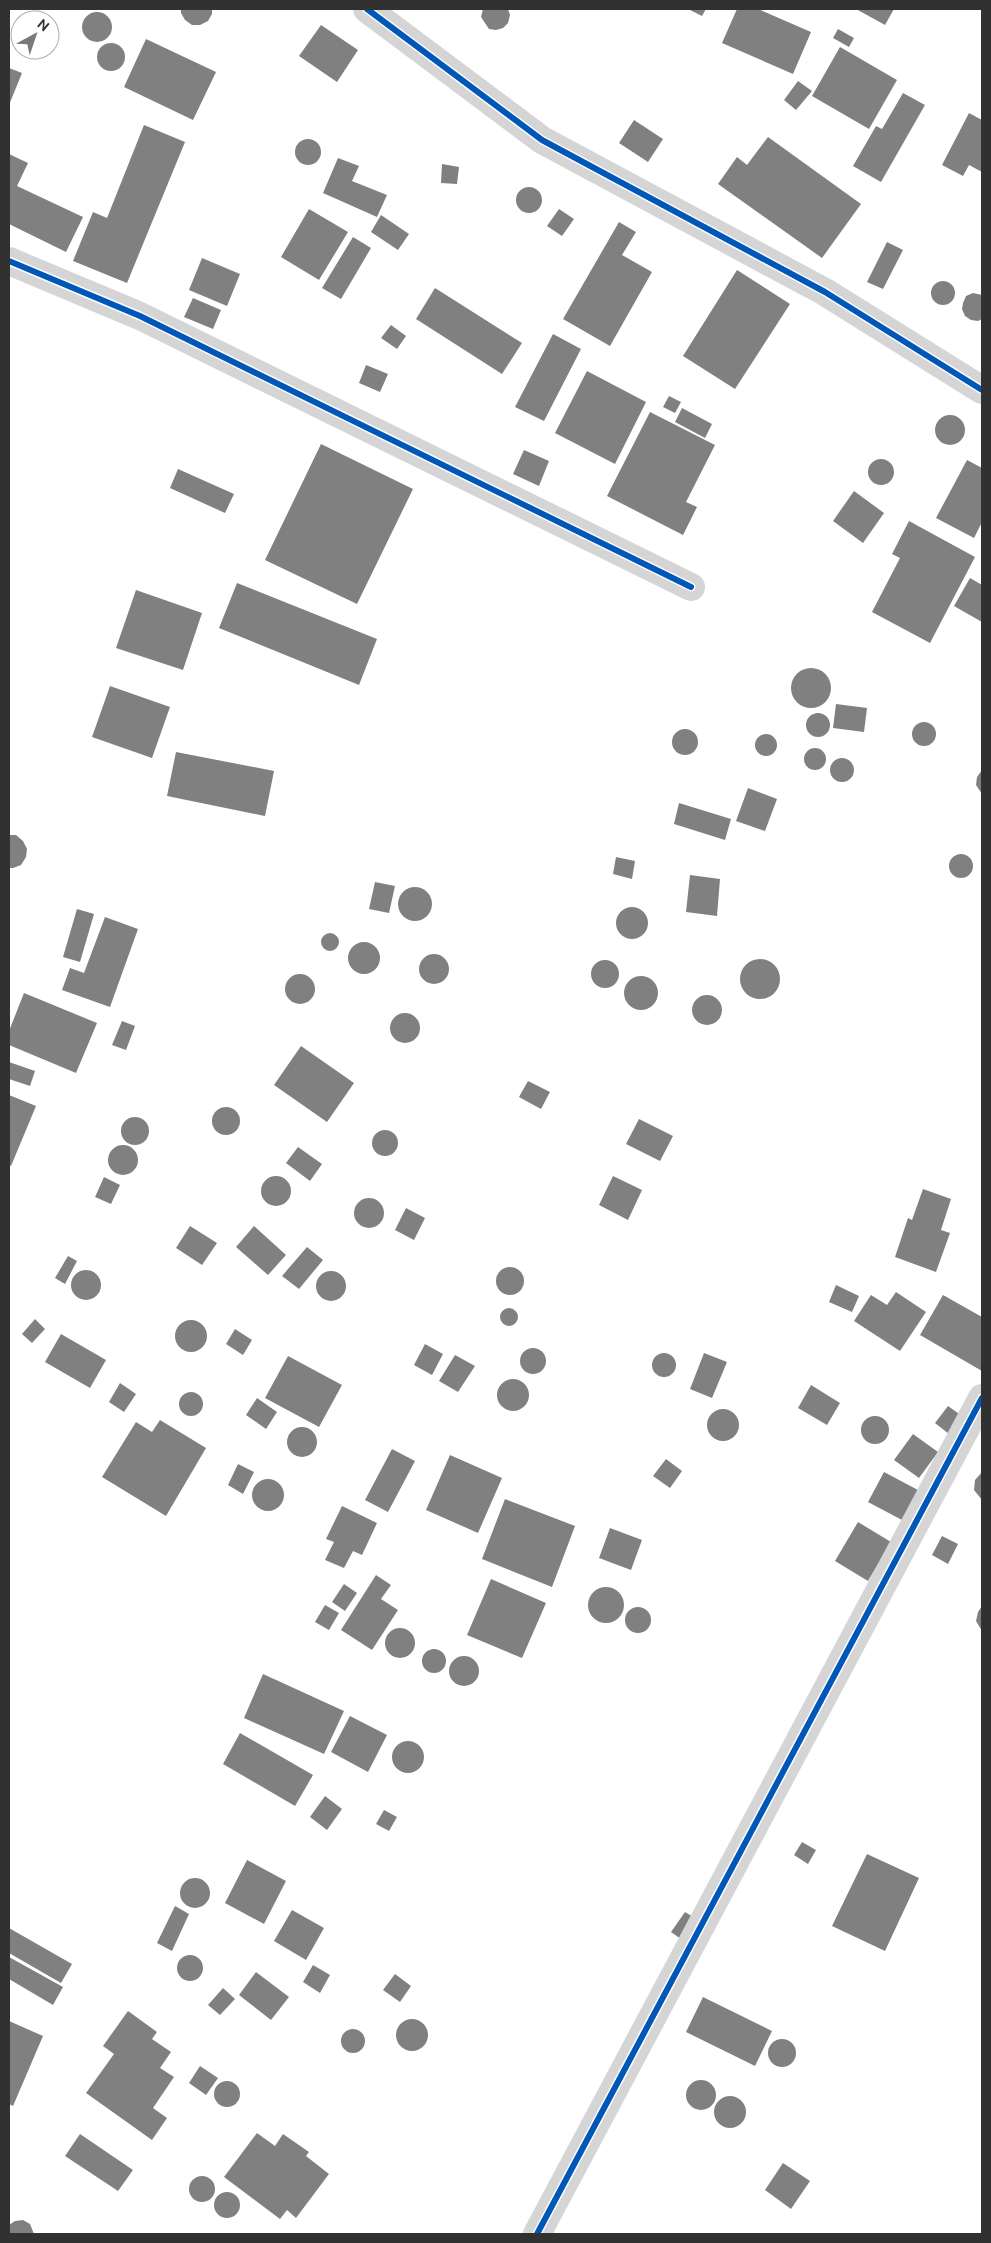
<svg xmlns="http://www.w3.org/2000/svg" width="991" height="2243" font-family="Ubuntu,sans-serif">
<rect width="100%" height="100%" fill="#fff"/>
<!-- building -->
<path fill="#808080" d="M181,9H212V14L208,21L200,25H192L185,20L181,13Z
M483,9H508L510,15L508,23L503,28L496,30L489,29L481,17Z
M688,9H706L702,16Z
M737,9H758L811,32L793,74L722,43Z
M856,9H894L885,25Z
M82 27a15 15 0 1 1 30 0a15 15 0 1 1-30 0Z
M321,25L358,50L337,82L299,56Z
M838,29L854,38L849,47L833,38Z
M146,39L216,72L193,120L124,87Z
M97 57a14 14 0 1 1 28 0a14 14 0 1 1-28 0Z
M840,47L897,80L869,129L812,96Z
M9,68L22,73L9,105Z
M798,81L812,91L796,110L784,100Z
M903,93L925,105L881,182L853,166L876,126L882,129Z
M969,113L982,120V172L969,165L963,176L942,165Z
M634,120L663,139L648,162L619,143Z
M144,125L185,142L127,283L73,261L93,212L107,218Z
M768,137L861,204L822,258L718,184L737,157L747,165Z
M295 152a13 13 0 1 1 26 0a13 13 0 1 1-26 0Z
M9,154L28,163L17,186L83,217L66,252L9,224Z
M338,158L359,166L352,181L387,195L377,217L323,193Z
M442,164L459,167L457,184L441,183Z
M516 200a13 13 0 1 1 26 0a13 13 0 1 1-26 0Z
M309,209L348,232L319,280L281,257Z
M559,209L574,219L562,236L547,226Z
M381,215L409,234L398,250L371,232Z
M619,222L636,232L622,255L652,272L610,346L563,319Z
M353,237L371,248L341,299L322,288Z
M887,242L903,250L883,289L867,282Z
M202,258L240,274L227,306L189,290Z
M737,270L790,304L735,389L683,356Z
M931 293a12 12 0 1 1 24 0a12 12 0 1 1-24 0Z
M435,288L522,343L502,374L416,319Z
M973,293L982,295V319L978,321L971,320L965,316L962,309L963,303L966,296Z
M193,298L221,310L213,329L184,317Z
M391,325L406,336L397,349L381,338Z
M553,334L581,349L544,421L515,407Z
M366,365L388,374L380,392L359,383Z
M587,371L646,402L615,464L555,433Z
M669,396L681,402L675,413L663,407Z
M682,408L712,424L705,438L675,422Z
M650,412L715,445L686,502L697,507L683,535L607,496Z
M935 430a15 15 0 1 1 30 0a15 15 0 1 1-30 0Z
M321,444L413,489L357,604L265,560Z
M524,450L549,461L539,486L513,474Z
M868 472a13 13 0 1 1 26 0a13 13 0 1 1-26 0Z
M967,460L982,468V522L974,538L936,518Z
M178,469L234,494L225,513L170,488Z
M854,491L884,513L863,543L833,521Z
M909,521L975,557L930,643L872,612L900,558L892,554Z
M970,578L982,585V622L954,606Z
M237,583L377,639L359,685L219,628Z
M136,590L202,613L183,670L116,648Z
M791 688a20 20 0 1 1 40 0a20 20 0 1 1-40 0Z
M110,686L170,707L152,758L92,737Z
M836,704L867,708L864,732L833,728Z
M806 725a12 12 0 1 1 24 0a12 12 0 1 1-24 0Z
M912 734a12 12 0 1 1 24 0a12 12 0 1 1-24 0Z
M672 742a13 13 0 1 1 26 0a13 13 0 1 1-26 0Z
M755 745a11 11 0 1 1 22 0a11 11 0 1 1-22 0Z
M804 759a11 11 0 1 1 22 0a11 11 0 1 1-22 0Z
M176,752L274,771L265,816L167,796Z
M830 770a12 12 0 1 1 24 0a12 12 0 1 1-24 0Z
M982,770V794L976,785L977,777Z
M748,788L777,799L765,831L736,821Z
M679,803L731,819L725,840L674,824Z
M9,835H16L23,841L27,849L26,857L21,865L13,868H9Z
M949 866a12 12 0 1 1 24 0a12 12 0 1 1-24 0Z
M616,857L635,861L632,879L613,874Z
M690,875L720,879L717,916L686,912Z
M375,882L395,886L389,913L369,909Z
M398 904a17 17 0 1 1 34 0a17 17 0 1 1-34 0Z
M616 923a16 16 0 1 1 32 0a16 16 0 1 1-32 0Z
M77,909L94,914L80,962L63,957Z
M105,917L138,929L110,1007L62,990L70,968L84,973Z
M321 942a9 9 0 1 1 18 0a9 9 0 1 1-18 0Z
M348 958a16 16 0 1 1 32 0a16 16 0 1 1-32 0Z
M419 969a15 15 0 1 1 30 0a15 15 0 1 1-30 0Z
M740 979a20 20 0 1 1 40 0a20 20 0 1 1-40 0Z
M591 974a14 14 0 1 1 28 0a14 14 0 1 1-28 0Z
M285 989a15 15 0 1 1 30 0a15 15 0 1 1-30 0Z
M624 993a17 17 0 1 1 34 0a17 17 0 1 1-34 0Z
M24,993L97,1023L76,1073L9,1045V1031Z
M692 1010a15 15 0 1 1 30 0a15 15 0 1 1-30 0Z
M390 1028a15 15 0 1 1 30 0a15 15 0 1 1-30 0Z
M122,1021L135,1026L126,1050L112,1045Z
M301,1046L354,1083L327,1122L274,1085Z
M9,1062L35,1071L30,1086L9,1079Z
M528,1081L550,1092L541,1109L519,1097Z
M9,1095L36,1106L11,1166L9,1165Z
M212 1121a14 14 0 1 1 28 0a14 14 0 1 1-28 0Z
M121 1131a14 14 0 1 1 28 0a14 14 0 1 1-28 0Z
M639,1119L673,1136L660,1161L626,1144Z
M372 1143a13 13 0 1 1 26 0a13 13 0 1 1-26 0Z
M108 1160a15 15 0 1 1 30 0a15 15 0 1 1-30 0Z
M298,1147L322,1164L310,1181L286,1163Z
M613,1176L642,1190L628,1220L599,1205Z
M261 1191a15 15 0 1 1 30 0a15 15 0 1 1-30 0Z
M104,1177L120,1185L111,1204L95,1197Z
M923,1189L951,1199L941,1230L950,1233L936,1272L895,1257L908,1218L912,1220Z
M354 1213a15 15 0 1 1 30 0a15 15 0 1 1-30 0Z
M406,1208L425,1218L414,1240L395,1230Z
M190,1226L217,1243L202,1265L176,1248Z
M254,1226L286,1255L268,1275L236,1247Z
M307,1247L323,1260L299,1289L282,1276Z
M68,1256L77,1261L65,1284L55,1278Z
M496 1281a14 14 0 1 1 28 0a14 14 0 1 1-28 0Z
M71 1285a15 15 0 1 1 30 0a15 15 0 1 1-30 0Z
M316 1286a15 15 0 1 1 30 0a15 15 0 1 1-30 0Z
M836,1285L859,1296L852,1312L829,1302Z
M896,1292L926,1312L900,1351L854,1321L871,1295L887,1305Z
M943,1295L982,1317V1371L920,1335Z
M500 1317a9 9 0 1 1 18 0a9 9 0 1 1-18 0Z
M35,1319L45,1329L32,1343L22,1334Z
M175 1336a16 16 0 1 1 32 0a16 16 0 1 1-32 0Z
M235,1329L252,1340L243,1355L226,1344Z
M61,1334L106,1360L90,1388L45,1362Z
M425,1344L443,1354L432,1375L414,1365Z
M520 1361a13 13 0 1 1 26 0a13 13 0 1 1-26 0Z
M704,1353L727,1362L712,1398L690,1389Z
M652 1365a12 12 0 1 1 24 0a12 12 0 1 1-24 0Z
M455,1355L475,1366L458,1392L439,1381Z
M288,1356L342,1385L319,1427L265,1398Z
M497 1395a16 16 0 1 1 32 0a16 16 0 1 1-32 0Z
M120,1383L136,1394L124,1412L109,1402Z
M811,1385L840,1403L827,1425L798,1408Z
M179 1404a12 12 0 1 1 24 0a12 12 0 1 1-24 0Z
M257,1398L277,1412L266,1429L246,1415Z
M948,1406L962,1416L949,1434L935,1423Z
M707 1425a16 16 0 1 1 32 0a16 16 0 1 1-32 0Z
M861 1430a14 14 0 1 1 28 0a14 14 0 1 1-28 0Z
M160,1420L206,1448L166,1516L102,1477L136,1422L152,1432Z
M287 1442a15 15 0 1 1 30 0a15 15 0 1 1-30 0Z
M913,1434L938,1452L919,1478L894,1460Z
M392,1449L415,1461L388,1512L365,1500Z
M450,1455L502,1478L478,1533L426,1510Z
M666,1459L682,1471L670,1488L653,1476Z
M238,1464L254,1472L243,1494L228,1485Z
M884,1472L918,1490L902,1520L868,1502Z
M982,1472V1500L974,1490L975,1480Z
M252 1495a16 16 0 1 1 32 0a16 16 0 1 1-32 0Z
M505,1499L575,1526L552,1587L482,1559Z
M342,1506L377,1523L362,1555L353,1551L344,1568L325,1560L334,1542L326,1539Z
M858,1522L891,1542L868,1581L835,1561Z
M610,1528L642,1540L631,1570L599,1558Z
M942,1536L958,1544L948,1564L932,1555Z
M376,1575L391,1585L381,1599L398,1610L372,1650L341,1630Z
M491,1579L546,1603L522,1658L467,1635Z
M344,1584L357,1593L345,1611L332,1602Z
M588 1605a18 18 0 1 1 36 0a18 18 0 1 1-36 0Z
M325,1605L339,1613L329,1630L315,1622Z
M982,1606V1631L976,1621L978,1612Z
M625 1620a13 13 0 1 1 26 0a13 13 0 1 1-26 0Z
M385 1643a15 15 0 1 1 30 0a15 15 0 1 1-30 0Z
M422 1661a12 12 0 1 1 24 0a12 12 0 1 1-24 0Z
M449 1671a15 15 0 1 1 30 0a15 15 0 1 1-30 0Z
M263,1674L344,1711L324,1754L244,1718Z
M350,1716L387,1735L368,1772L331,1752Z
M240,1733L313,1775L295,1806L223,1764Z
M392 1757a16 16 0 1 1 32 0a16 16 0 1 1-32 0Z
M325,1796L342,1809L327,1830L310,1817Z
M384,1810L397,1817L389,1831L376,1824Z
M802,1842L816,1850L808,1864L794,1855Z
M867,1854L919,1878L885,1951L832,1926Z
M247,1860L286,1881L264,1924L225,1903Z
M180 1893a15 15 0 1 1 30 0a15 15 0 1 1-30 0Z
M175,1906L189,1914L172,1951L157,1943Z
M292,1910L324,1928L306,1960L274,1941Z
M685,1912L695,1918L681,1939L671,1932Z
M9,1928L72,1964L61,1983L9,1953Z
M177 1968a13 13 0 1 1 26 0a13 13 0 1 1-26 0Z
M9,1957L63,1987L53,2005L9,1979Z
M313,1965L330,1975L320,1993L303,1982Z
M256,1972L289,1997L271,2020L239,1995Z
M395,1974L411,1986L400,2002L383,1990Z
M223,1988L235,1999L220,2015L208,2005Z
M703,1997L772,2031L755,2066L686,2032Z
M128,2011L157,2032L152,2039L171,2052L160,2068L174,2077L153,2108L167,2118L152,2140L86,2093L114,2054L103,2046Z
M396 2035a16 16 0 1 1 32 0a16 16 0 1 1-32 0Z
M9,2021L43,2036L13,2106L9,2104Z
M341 2041a12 12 0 1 1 24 0a12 12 0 1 1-24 0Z
M768 2053a14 14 0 1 1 28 0a14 14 0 1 1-28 0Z
M200,2066L218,2078L206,2095L189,2083Z
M686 2095a15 15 0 1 1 30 0a15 15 0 1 1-30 0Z
M214 2094a13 13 0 1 1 26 0a13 13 0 1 1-26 0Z
M714 2112a16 16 0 1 1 32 0a16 16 0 1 1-32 0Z
M257,2133L275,2146L283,2134L309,2152L306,2156L329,2174L296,2218L287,2210L280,2219L224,2177Z
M80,2134L133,2170L118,2191L65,2156Z
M783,2163L810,2181L791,2209L765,2190Z
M189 2189a13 13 0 1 1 26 0a13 13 0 1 1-26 0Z
M214 2205a13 13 0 1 1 26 0a13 13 0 1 1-26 0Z
M23,2220L30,2224L34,2234H9V2225L15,2221Z"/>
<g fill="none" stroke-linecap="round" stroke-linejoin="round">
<!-- street -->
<path stroke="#d5d5d5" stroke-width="28" d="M367,9L542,140L825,292L982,390
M9,261L140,316L691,587
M537,2234L982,1398"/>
<!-- cycleway casing -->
<g stroke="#fff" stroke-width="9">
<path id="cycleway" d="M367,9L542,140L825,292L982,390
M9,261L140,316L691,587
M537,2234L982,1398"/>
</g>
<!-- cycleway -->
<use href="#cycleway" stroke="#0057b8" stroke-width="6"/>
</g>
<!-- border -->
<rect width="991" height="2243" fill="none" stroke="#313131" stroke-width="20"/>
<!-- north arrow -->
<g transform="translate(35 35) rotate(40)"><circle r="24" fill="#ffffff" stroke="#adadad"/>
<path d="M0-4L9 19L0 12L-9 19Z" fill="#797979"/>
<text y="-8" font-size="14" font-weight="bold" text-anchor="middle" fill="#313131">N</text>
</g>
</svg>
